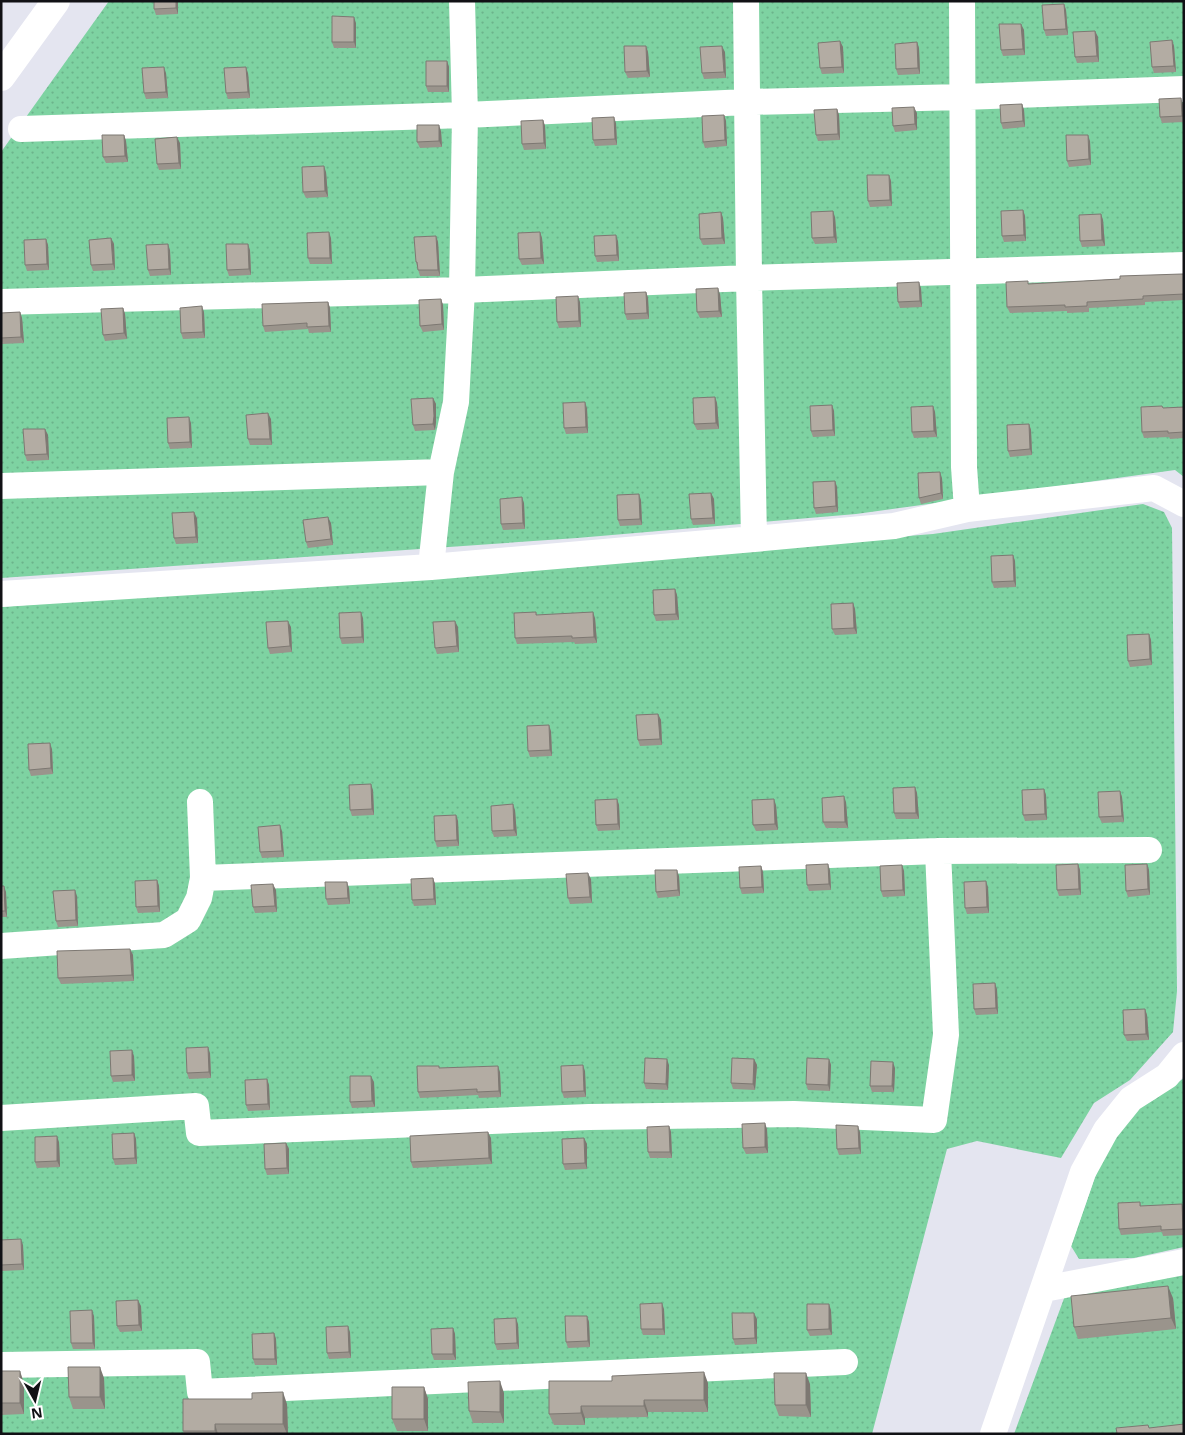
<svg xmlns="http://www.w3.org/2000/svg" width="1185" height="1435" font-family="'Noto Sans',sans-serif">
<defs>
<pattern id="green-dots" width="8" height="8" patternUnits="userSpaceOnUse" patternTransform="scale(1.25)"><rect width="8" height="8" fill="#7ed3a2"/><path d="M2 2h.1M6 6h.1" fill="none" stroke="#6cb48b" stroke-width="1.8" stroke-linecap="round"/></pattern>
</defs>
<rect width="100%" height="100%" fill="#e4e5f0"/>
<!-- green -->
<path fill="url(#green-dots)" d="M109,1H1184V477L1175,470L856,514L577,538L1,578V152Z
M1143,504L1164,512L1172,528L1177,991L1173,1032L1130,1080L1094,1103L1061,1158L977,1141L947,1149L872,1434H1V607L933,534Z
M1184,1078V1247L1134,1258L1079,1259L1071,1246L1107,1143L1129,1113L1155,1099Z
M1184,1271V1434H1014L1066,1293Z"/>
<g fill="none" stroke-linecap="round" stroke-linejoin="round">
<!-- minor -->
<path stroke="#fff" stroke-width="26" d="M746,1L749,278L754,539
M962,1L964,467L967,509L1154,488L1184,504
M21,129L465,115L747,102L963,97L1184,89
M1,302L462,290L749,278L1184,265
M1,486L441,472
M431,567L441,472L456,402L462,290L465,115L462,1
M1,594L431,567L754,539L894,526L967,509
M203,878L938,851L1149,850
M1,946L164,935L188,920L199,898L203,878L200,802
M1,1118L196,1106L199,1133L589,1117L794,1114L934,1120L946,1035L938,851
M1044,1289L1184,1262
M1,1365L197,1362L200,1392L845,1362
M993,1434L1083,1172L1106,1130L1131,1099L1167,1076L1184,1055"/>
<!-- highway -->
<path stroke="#fff" stroke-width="28" d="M1,77L56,1"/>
</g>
<!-- wall -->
<path fill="#9a948c" d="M154,1H178V14L156,15L154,9Z
M1064,4L1066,10L1068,35L1046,36L1044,30Z
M356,23V48H334L332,42Z
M1021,24L1024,30L1025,55L1003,56L1001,50Z
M1095,31L1098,37L1099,62L1077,63L1075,57Z
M1172,40L1174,46L1176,72L1154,73L1152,67Z
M840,41L843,47L844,73L822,74L820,68Z
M917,42L919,48L920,74L898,75L896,69Z
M646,46L648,52L650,77L628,78L625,72Z
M725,52L726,78L704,79L702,73Z
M447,61L449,67V92H428L426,86Z
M166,73L168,98L146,99L144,93Z
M248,73L250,98L228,99L226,93Z
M1022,104L1024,110L1025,127L1003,129L1001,123Z
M1183,104L1184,122L1162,123L1160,117Z
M837,109L839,115L840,140L818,141L816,135Z
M917,113V130L895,132L893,126Z
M724,115L726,121L727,146L705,148L703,142Z
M543,120L545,126L546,149L524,150L522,144Z
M616,123L617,145L595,146L593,140Z
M441,131L442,147L420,148L417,142Z
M124,135L126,141L128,162L106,163L103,157Z
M1090,141L1091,165L1069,167L1067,161Z
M180,143L181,169L159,170L157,164Z
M326,172L328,197L306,198L303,192Z
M889,175L891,181L892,206L870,207L868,201Z
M1023,210L1025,216L1026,241L1004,242L1002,236Z
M721,212L723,218L725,244L703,245L700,239Z
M1101,214L1103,220L1105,246L1082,247L1080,241Z
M835,217L837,243L815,244L812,238Z
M540,232L542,238L544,264L522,265L519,259Z
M436,236L438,242L440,276H420L416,262Z
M111,238L114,244L115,270L93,271L91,265Z
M331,238L332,264H310L308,258Z
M46,239L48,245L49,270L27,271L25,265Z
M618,241L619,261L597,262L595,256Z
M170,250L171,275L150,276L148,270Z
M250,250L251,275L229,276L227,270Z
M1184,274V300L1145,302V305L1089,308V312L1067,313V311L1010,313L1007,307L1029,284L1120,279Z
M921,288L922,307L900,308L898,302Z
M646,292L648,298L649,319L627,320L625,314Z
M720,294L722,317L700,318L697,312Z
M441,299L443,305L444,330L423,332L420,326Z
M328,302L330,308L331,332L309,333L308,329L265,332L263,326Z
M580,302L581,327L559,328L557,322Z
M123,308L125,314L127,339L105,341L103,335Z
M20,312L22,318L24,343L2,344L1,313Z
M204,312L205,338L183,339L181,333Z
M715,397L717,403L719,429L697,430L694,424Z
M433,398L436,404V422L435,430L415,431L413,425Z
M832,405L834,411L835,436L813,437L811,431Z
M933,406L935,412L937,437L914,438L912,432Z
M1184,407V438L1170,439L1169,437L1144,438L1142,432L1163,408Z
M587,408L588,433L566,434L564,428Z
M271,419L272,445H250L248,439Z
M191,423L192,448L170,449L168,443Z
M1029,424L1031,430L1032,455L1010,457L1008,451Z
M45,429L48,435L49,460L27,461L25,455Z
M942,478L943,499L921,504L919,498Z
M835,481L837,487L838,512L816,514L814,508Z
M711,493L714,499L715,524L693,525L691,519Z
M641,500L642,525L620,526L618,520Z
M524,503L525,529L503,530L501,524Z
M197,518L198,543L176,544L174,538Z
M331,523L333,545L308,548L306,542Z
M1013,555L1015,561L1016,587L994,588L992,582Z
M675,589L677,595L679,620L656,621L654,615Z
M853,603L855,609L857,634L835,635L832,629Z
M536,612L537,615L595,618L597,643L575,644L574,642L517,644L515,638Z
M363,618L364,643L342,644L340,638Z
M291,627L292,652L270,654L268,648Z
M458,627L459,652L437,654L435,648Z
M1149,634L1151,640L1152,665L1130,667L1128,661Z
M658,714L661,720L662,745L640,746L638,740Z
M551,731L552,756L530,757L528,751Z
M52,749L53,774L31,776L29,770Z
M915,787L917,793L919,819H896L894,813Z
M1044,789L1046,795L1047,820L1025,821L1023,815Z
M373,790L374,815L352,816L350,810Z
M1120,791L1122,797L1124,822L1102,823L1099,817Z
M617,799L619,805L620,830L598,831L596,825Z
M846,802L848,828H826L823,822Z
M776,805L778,830L756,831L753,825Z
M515,810L517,836L494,837L492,831Z
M456,815L458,821L459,846L437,847L435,841Z
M282,831L284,857L262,858L260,852Z
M1078,864L1080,870L1081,895L1059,896L1057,890Z
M1147,864L1149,870L1150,895L1128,897L1126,891Z
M902,865L904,871L905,896L883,897L881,891Z
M761,866L763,872L764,893L742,894L740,888Z
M830,870L831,890L809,891L807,885Z
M679,876L680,896L658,898L656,892Z
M433,878L435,884L436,905L414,906L412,900Z
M591,879L592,903L570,904L568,898Z
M157,880L159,886L160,912L138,913L136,907Z
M1,886L6,892L7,917H1Z
M988,887L989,913L967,914L965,908Z
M349,888L350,904L328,905L326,899Z
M276,890L277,912L255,913L253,907Z
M77,896L78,926L58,927L56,921Z
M130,949L133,955L134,981L61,984L58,978Z
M997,989L998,1014L976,1015L974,1009Z
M1145,1009L1147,1015L1149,1040L1127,1041L1124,1035Z
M210,1053L211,1078L189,1079L187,1073Z
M134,1056L135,1081L113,1082L111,1076Z
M754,1059L757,1065L755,1090L733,1089L731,1083Z
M829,1059L831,1065L830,1091L808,1090L806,1084Z
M669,1065L668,1090L646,1089L644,1083Z
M440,1068L500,1072L501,1097L479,1098L478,1095L420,1098L418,1092Z
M895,1068L894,1092H872L870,1086Z
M585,1071L586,1097L564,1098L562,1092Z
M267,1079L269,1085L270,1110L248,1111L246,1105Z
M374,1082L375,1107L352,1108L350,1102Z
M669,1126L671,1132L672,1158H650L648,1152Z
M767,1129L768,1153L746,1154L743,1148Z
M860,1132L861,1154L839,1155L837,1149Z
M134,1133L136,1139L137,1164L115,1165L113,1159Z
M491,1138L492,1164L413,1168L411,1162Z
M584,1138L587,1144V1169L565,1170L563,1164Z
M59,1142L60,1167L37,1168L35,1162Z
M286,1143L289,1149V1174L267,1175L265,1169Z
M1140,1202L1141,1206L1184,1210V1235L1163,1236L1162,1232L1121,1235L1119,1229Z
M1,1240L23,1245L24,1270L2,1271L1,1269Z
M1173,1298L1176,1329L1078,1339L1074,1327Z
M141,1306L142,1331L120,1332L117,1326Z
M664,1309L665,1335H643L641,1329Z
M831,1310L832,1335L810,1336L807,1330Z
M94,1316L95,1349H73L71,1343Z
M587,1316L589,1322L590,1347L568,1348L566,1342Z
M757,1319V1344L735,1345L733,1339Z
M518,1324L519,1349L497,1350L495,1344Z
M453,1328L455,1334L456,1360H434L432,1354Z
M350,1332L351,1358L329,1359L327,1353Z
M274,1333L276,1339L277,1365H255L253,1359Z
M1,1371L24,1383V1414L1,1415Z
M104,1378L105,1409H73L69,1397Z
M549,1381L708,1383V1412H648V1417L585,1418V1425H554L549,1414Z
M810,1384L811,1417L779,1416L775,1405Z
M424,1387L428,1399V1431H397L392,1419Z
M504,1393V1423H473L469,1411Z
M287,1404L288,1434H184L183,1431Z"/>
<!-- shaded-wall -->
<path fill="#7d7872" d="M176,1H178V14L176,8Z
M1064,4L1066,10L1068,35L1066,29Z
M354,17L356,23V48L354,42Z
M1021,24L1024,30L1025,55L1023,49Z
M1095,31L1098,37L1099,62L1097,56Z
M1172,40L1174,46L1176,72L1174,66Z
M840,41L843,47L844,73L842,67Z
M917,42L919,48L920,74L918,68Z
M646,46L648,52L650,77L647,71Z
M722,46L725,52L726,78L724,72Z
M447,61L449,67V92L447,86Z
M164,67L166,73L168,98L166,92Z
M246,67L248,73L250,98L248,92Z
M1181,98L1183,104L1184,120L1182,116Z
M1022,104L1024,110L1025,127L1023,121Z
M914,107L917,113V130L915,124Z
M837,109L839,115L840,140L838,134Z
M724,115L726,121L727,146L725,140Z
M614,117L616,123L617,145L615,139Z
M543,120L545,126L546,149L544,143Z
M439,125L441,131L442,147L439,141Z
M124,135L126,141L128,162L125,156Z
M1088,135L1090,141L1091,165L1089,159Z
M177,137L180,143L181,169L179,163Z
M324,166L326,172L328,197L325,191Z
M889,175L891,181L892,206L890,200Z
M1023,210L1025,216L1026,241L1024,235Z
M833,211L835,217L837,243L834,237Z
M721,212L723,218L725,244L722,238Z
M1101,214L1103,220L1105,246L1102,240Z
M329,232L331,238L332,264L330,258Z
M540,232L542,238L544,264L541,258Z
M616,235L618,241L619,261L617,255Z
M436,236L438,242L440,276L438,270Z
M111,238L114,244L115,270L113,264Z
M46,239L48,245L49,270L47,264Z
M168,244L170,250L171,275L169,269Z
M248,244L250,250L251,275L249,269Z
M919,282L921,288L922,307L920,301Z
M718,288L720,294L722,317L719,311Z
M646,292L648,298L649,319L647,313Z
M578,296L580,302L581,327L579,321Z
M441,299L443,305L444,330L442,324Z
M328,302L330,308L331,332L329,326Z
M202,306L204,312L205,338L203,332Z
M123,308L125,314L127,339L124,333Z
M20,312L22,318L24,343L21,337Z
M715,397L717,403L719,429L716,423Z
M433,398L436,404V422L435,430L433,424Z
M585,402L587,408L588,433L586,427Z
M832,405L834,411L835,436L833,430Z
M933,406L935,412L937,437L934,431Z
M268,413L271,419L272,445L270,439Z
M189,417L191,423L192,448L190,442Z
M1029,424L1031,430L1032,455L1030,449Z
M45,429L48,435L49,460L47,454Z
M940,472L942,478L943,499L941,493Z
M835,481L837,487L838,512L836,506Z
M711,493L714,499L715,524L713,518Z
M639,494L641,500L642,525L640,519Z
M522,497L524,503L525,529L523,523Z
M194,512L197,518L198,543L196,537Z
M328,517L331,523L333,545L331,539Z
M1013,555L1015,561L1016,587L1014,581Z
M675,589L677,595L679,620L676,614Z
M853,603L855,609L857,634L854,628Z
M361,612L363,618L364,643L362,637Z
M593,612L595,618L597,643L594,637Z
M288,621L291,627L292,652L290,646Z
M455,621L458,627L459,652L457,646Z
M1149,634L1151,640L1152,665L1150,659Z
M658,714L661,720L662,745L660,739Z
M549,725L551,731L552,756L550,750Z
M50,743L52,749L53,774L51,768Z
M371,784L373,790L374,815L372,809Z
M915,787L917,793L919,819L916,813Z
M1044,789L1046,795L1047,820L1045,814Z
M1120,791L1122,797L1124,822L1122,816Z
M844,796L846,802L848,828L845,822Z
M617,799L619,805L620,830L618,824Z
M774,799L776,805L778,830L775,824Z
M513,804L515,810L517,836L514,830Z
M456,815L458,821L459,846L457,840Z
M280,825L282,831L284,857L282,851Z
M828,864L830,870L831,890L829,884Z
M1078,864L1080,870L1081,895L1079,889Z
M1147,864L1149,870L1150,895L1148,889Z
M902,865L904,871L905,896L903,890Z
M761,866L763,872L764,893L762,887Z
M677,870L679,876L680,896L678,890Z
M588,873L591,879L592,903L590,897Z
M433,878L435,884L436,905L434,899Z
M157,880L159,886L160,912L158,906Z
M986,881L988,887L989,913L987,907Z
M347,882L349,888L350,904L348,898Z
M273,884L276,890L277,912L275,906Z
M4,886L6,892L7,917L5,911Z
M75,890L77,896L78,926L76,920Z
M130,949L133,955L134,981L132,975Z
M995,983L997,989L998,1014L996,1008Z
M1145,1009L1147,1015L1149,1040L1146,1034Z
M208,1047L210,1053L211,1078L209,1072Z
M132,1050L134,1056L135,1081L132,1075Z
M667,1059L669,1065L668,1090L666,1084Z
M754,1059L757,1065L755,1090L753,1084Z
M829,1059L831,1065L830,1091L828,1085Z
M893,1062L895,1068L894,1092L892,1086Z
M583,1065L585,1071L586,1097L584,1091Z
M498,1066L500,1072L501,1097L499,1091Z
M371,1076L374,1082L375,1107L372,1101Z
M267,1079L269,1085L270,1110L268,1104Z
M765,1123L767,1129L768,1153L765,1147Z
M669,1126L671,1132L672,1158L670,1152Z
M858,1126L860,1132L861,1154L859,1148Z
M488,1132L491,1138L492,1164L489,1158Z
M134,1133L136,1139L137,1164L135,1158Z
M57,1136L59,1142L60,1167L57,1161Z
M584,1138L587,1144V1169L585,1163Z
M286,1143L289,1149V1174L287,1168Z
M1182,1204L1184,1210V1232L1183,1229Z
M21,1239L23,1245L24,1270L22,1264Z
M1168,1286L1173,1298L1176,1329L1171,1318Z
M138,1300L141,1306L142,1331L139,1325Z
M662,1303L664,1309L665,1335L663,1329Z
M829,1304L831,1310L832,1335L829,1329Z
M92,1310L94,1316L95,1349L93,1343Z
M754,1313L757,1319V1344L755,1338Z
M587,1316L589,1322L590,1347L588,1341Z
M516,1318L518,1324L519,1349L517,1343Z
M348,1326L350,1332L351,1358L349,1352Z
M453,1328L455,1334L456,1360L453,1354Z
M274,1333L276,1339L277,1365L275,1359Z
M100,1367L104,1378L105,1409L100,1397Z
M20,1371L24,1383V1414L20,1403Z
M704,1372L708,1383V1412L704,1400Z
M806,1373L810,1384L811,1417L806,1405Z
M500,1381L504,1393V1423L500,1412Z
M424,1387L428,1399V1431L424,1419Z
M283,1392L287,1404L288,1434H287L283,1424Z
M644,1400L648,1412V1417L644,1406Z
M581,1406L585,1418V1425L581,1413Z
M215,1424L218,1434H216L215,1431Z"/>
<!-- building -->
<path fill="#b3aca3" stroke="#7d7872" d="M154,1H176V8L154,9Z
M1064,4L1066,29L1044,30L1042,5Z
M332,16L354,17V42H332Z
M999,24H1021L1023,49L1001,50Z
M1095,31L1097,56L1075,57L1073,32Z
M1172,40L1174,66L1152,67L1150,42Z
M840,41L842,67L820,68L818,43Z
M917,42L918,68L896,69L895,44Z
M624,46H646L647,71L625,72Z
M722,46L724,72L702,73L700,47Z
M426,61H447V86H426Z
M164,67L166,92L144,93L142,68Z
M246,67L248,92L226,93L224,68Z
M1181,98L1182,116L1160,117L1159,99Z
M1022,104L1023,121L1001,123L1000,105Z
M914,107L915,124L893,126L892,108Z
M837,109L838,134L816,135L814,110Z
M724,115L725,140L703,142L702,116Z
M614,117L615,139L593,140L592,118Z
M543,120L544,143L522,144L521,121Z
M417,125H439V141L417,142Z
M102,135H124L125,156L103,157Z
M1066,135H1088L1089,159L1067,161Z
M177,137L179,163L157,164L155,139Z
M324,166L325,191L303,192L302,167Z
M867,175H889L890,200L868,201Z
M1023,210L1024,235L1002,236L1001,211Z
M833,211L834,237L812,238L811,212Z
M721,212L722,238L700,239L699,214Z
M1101,214L1102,240L1080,241L1079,215Z
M329,232L330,258H308L307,233Z
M540,232L541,258L519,259L518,233Z
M616,235L617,255L595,256L594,236Z
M436,236L438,270H418L417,262H416L414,237Z
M111,238L113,264L91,265L89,240Z
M46,239L47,264L25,265L24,240Z
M168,244L169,269L148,270L146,245Z
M226,244H248L249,269L227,270Z
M1182,274H1184V294L1143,296V299L1087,302V306L1065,307V305L1007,307L1006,282L1028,281V284L1120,279V276Z
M919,282L920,301L898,302L897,283Z
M718,288L719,311L697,312L696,289Z
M646,292L647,313L625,314L624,293Z
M578,296L579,321L557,322L556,297Z
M441,299L442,324L420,326L419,300Z
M328,302L329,326L307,327V323L263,326L262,304Z
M202,306L203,332L181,333L180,308Z
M123,308L124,333L103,335L101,309Z
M20,312L21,337L1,338V313Z
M715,397L716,423L694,424L693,398Z
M433,398L434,416L433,424L413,425L411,399Z
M585,402L586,427L564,428L563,403Z
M832,405L833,430L811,431L810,406Z
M933,406L934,431L912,432L911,407Z
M1162,406L1163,408L1184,407V432L1168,433V431L1142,432L1141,407Z
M268,413L270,439H248L246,415Z
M189,417L190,442L168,443L167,418Z
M1029,424L1030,449L1008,451L1007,425Z
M23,429H45L47,454L25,455Z
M940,472L941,493L919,498L918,473Z
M835,481L836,506L814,508L813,482Z
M711,493L713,518L691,519L689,494Z
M639,494L640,519L618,520L617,495Z
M522,497L523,523L501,524L500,499Z
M194,512L196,537L174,538L172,513Z
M328,517L331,539L306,542L303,520Z
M1013,555L1014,581L992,582L991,556Z
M675,589L676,614L654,615L653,590Z
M853,603L854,628L832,629L831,604Z
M361,612L362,637L340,638L339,613Z
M536,612V615L593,612L594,637L572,638V636L515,638L514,613Z
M288,621L290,646L268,648L266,622Z
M455,621L457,646L435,648L433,622Z
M1149,634L1150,659L1128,661L1127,635Z
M658,714L660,739L638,740L636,715Z
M549,725L550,750L528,751L527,726Z
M50,743L51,768L29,770L28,744Z
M371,784L372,809L350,810L349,785Z
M915,787L916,813H894L893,788Z
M1044,789L1045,814L1023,815L1022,790Z
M1120,791L1122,816L1099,817L1098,792Z
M844,796L845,822H823L822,798Z
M617,799L618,824L596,825L595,800Z
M774,799L775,824L753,825L752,800Z
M513,804L514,830L492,831L491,806Z
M456,815L457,840L435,841L434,816Z
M280,825L282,851L260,852L258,827Z
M828,864L829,884L807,885L806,865Z
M1078,864L1079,889L1057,890L1056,865Z
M1147,864L1148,889L1126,891L1125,865Z
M902,865L903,890L881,891L880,866Z
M761,866L762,887L740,888L739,867Z
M655,870H677L678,890L656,892Z
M588,873L590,897L568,898L566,874Z
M433,878L434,899L412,900L411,879Z
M157,880L158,906L136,907L135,881Z
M986,881L987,907L965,908L964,882Z
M325,882H347L348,898L326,899Z
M273,884L275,906L253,907L251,885Z
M1,886H4L5,911H1Z
M75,890L76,920L56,921L53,891Z
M130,949L132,975L58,978L57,951Z
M995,983L996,1008L974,1009L973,984Z
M1145,1009L1146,1034L1124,1035L1123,1010Z
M208,1047L209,1072L187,1073L186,1048Z
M132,1050V1075L111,1076L110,1051Z
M645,1058L667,1059L666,1084L644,1083Z
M732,1058L754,1059L753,1084L731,1083Z
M807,1058L829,1059L828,1085L806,1084Z
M871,1061L893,1062L892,1086H870Z
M583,1065L584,1091L562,1092L561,1066Z
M417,1066H439V1068L498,1066L499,1091L477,1092V1089L418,1092Z
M350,1076H371L372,1101L350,1102Z
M267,1079L268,1104L246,1105L245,1080Z
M765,1123V1147L743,1148L742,1124Z
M836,1125L858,1126L859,1148L837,1149Z
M669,1126L670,1152H648L647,1127Z
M488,1132L489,1158L411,1162L410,1136Z
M134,1133L135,1158L113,1159L112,1134Z
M57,1136V1161L35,1162V1137Z
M584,1138L585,1163L563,1164L562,1139Z
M286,1143L287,1168L265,1169L264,1144Z
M1140,1202V1206L1182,1204L1183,1229L1161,1230V1226L1119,1229L1118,1203Z
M21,1239L22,1264L1,1265V1240Z
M1168,1286L1171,1318L1074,1327L1071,1296Z
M138,1300L139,1325L117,1326L116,1301Z
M662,1303L663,1329H641L640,1304Z
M807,1304H829V1329L807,1330Z
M92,1310L93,1343H71L70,1311Z
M732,1313H754L755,1338L733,1339Z
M565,1316H587L588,1341L566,1342Z
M516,1318L517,1343L495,1344L494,1319Z
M348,1326L349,1352L327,1353L326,1327Z
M453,1328V1354H432L431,1329Z
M274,1333L275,1359H253L252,1334Z
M68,1367H100V1397H69Z
M1,1371H20V1403H1Z
M704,1372V1400H644V1406H581V1413L549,1414V1381H612V1376Z
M774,1373H806V1405H775Z
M500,1381V1412L469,1411L468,1382Z
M392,1387H424V1419H392Z
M283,1392V1424H215V1431H183V1399H252V1393Z
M1184,1424V1434H1112L1117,1433L1116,1428L1148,1425L1149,1428Z"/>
<!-- border -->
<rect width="1185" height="1435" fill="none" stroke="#111115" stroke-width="5"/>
<!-- north arrow -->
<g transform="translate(35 1400) rotate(172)" stroke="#ffffff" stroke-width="4" paint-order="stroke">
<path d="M0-4L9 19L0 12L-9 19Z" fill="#111115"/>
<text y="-8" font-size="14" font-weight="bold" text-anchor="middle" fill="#111115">N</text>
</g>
</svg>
